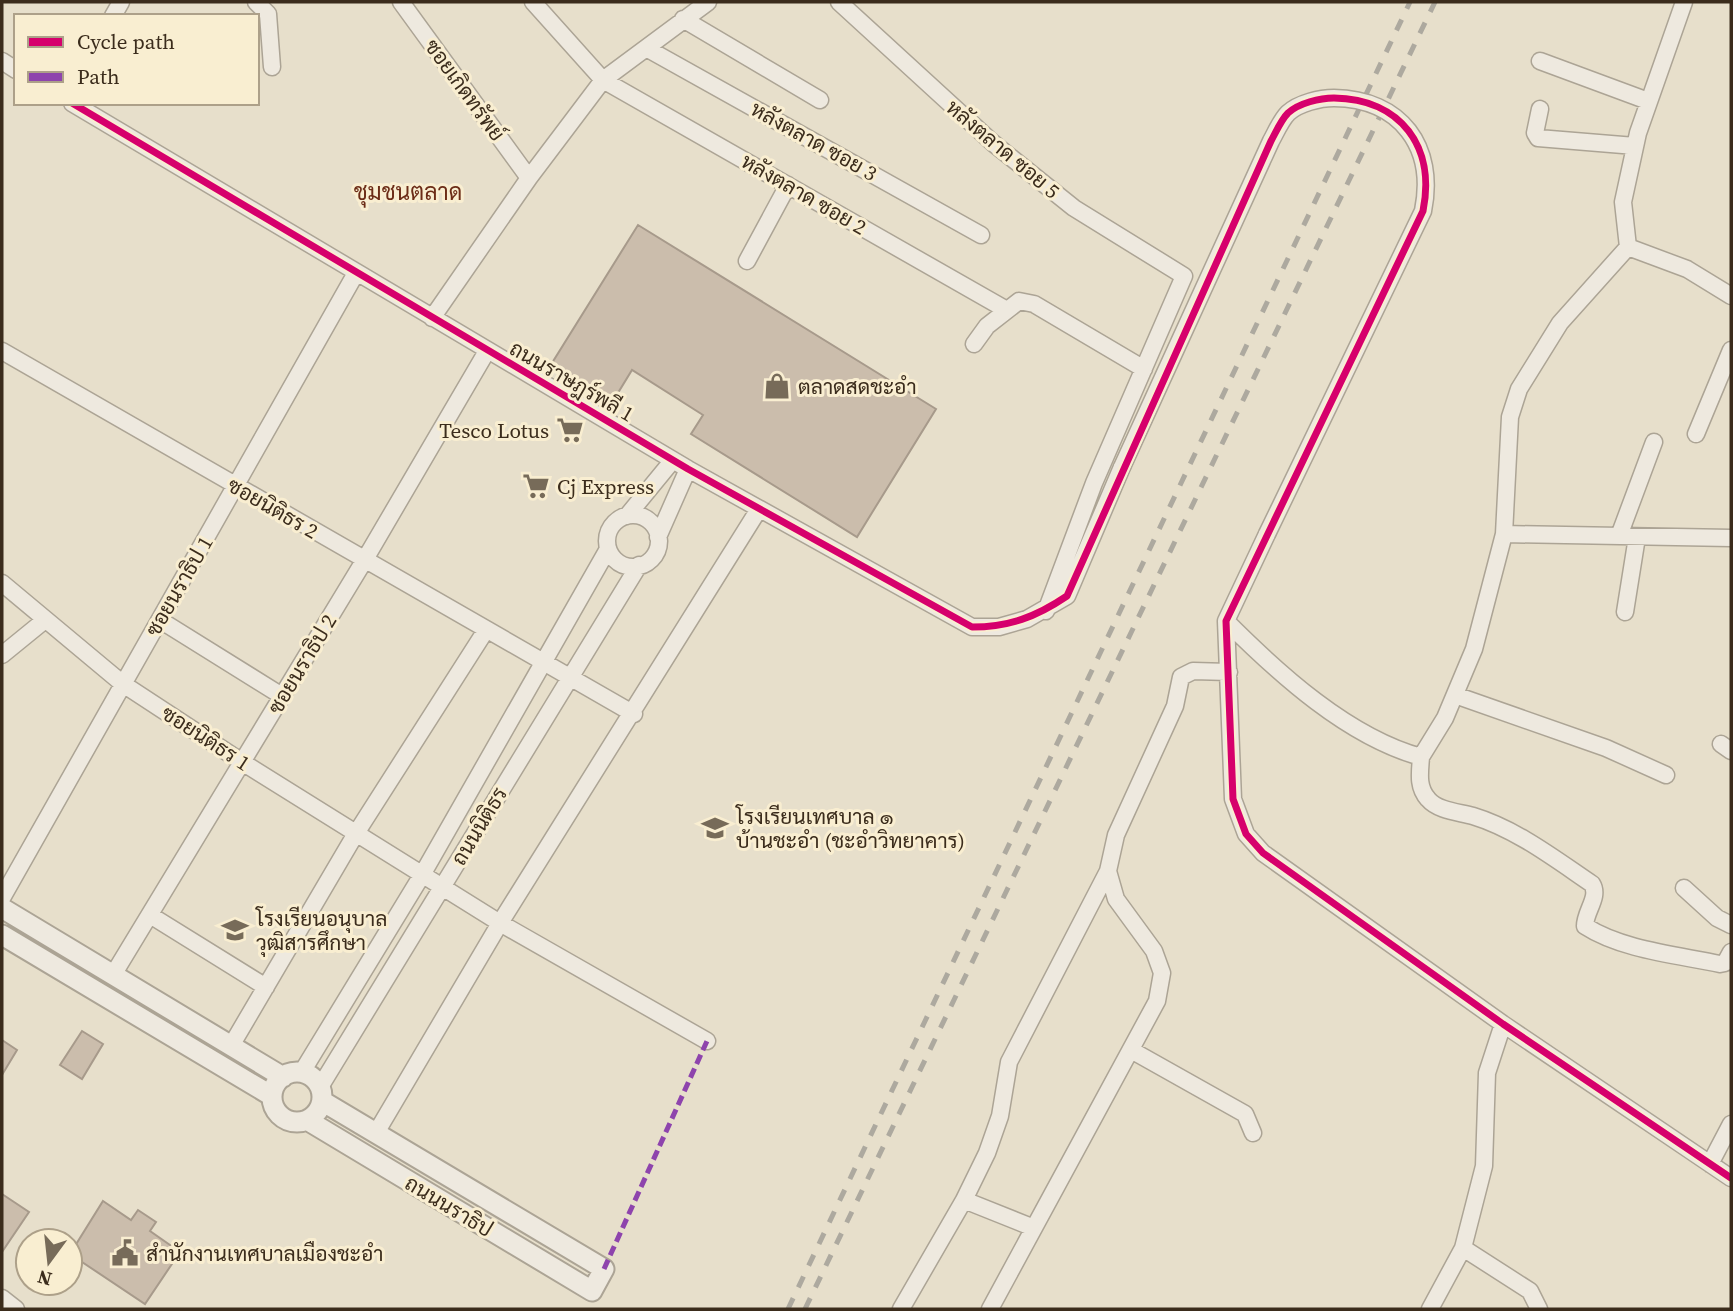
<svg xmlns="http://www.w3.org/2000/svg" width="1733" height="1311" font-family="'Source Serif 4',Sarabun,serif">
<rect width="100%" height="100%" fill="#e7dfcb"/>
<!-- building -->
<path fill="#cbbdac" stroke="#a79a8b" stroke-width="2" d="M638,225L936,409L857,537L691,434L703,415L632,370L613,401L552,363Z
M82,1031L103,1044L82,1079L60,1065Z
M2,1040L17,1050L2,1075Z
M2,1194L29,1212L2,1252Z
M103,1201L131,1220L138,1210L156,1222L150,1231L180,1252L145,1304L70,1254Z"/>
<g fill="none" stroke-linecap="round" stroke-linejoin="round">
<!-- minor casing -->
<g stroke="#aca495" stroke-width="19">
<path id="minor" d="M256,2L268,14L272,67
M401,2L529,178
M533,2L603,80L1005,309
M839,2L993,143L1074,208L1184,276L1094,483L1046,611
M113,16L121,2
M683,19L820,100
M646,48L981,235
M2,61L16,70
M1540,61L1648,101
M72,103L688,469L972,627H999L1027,619L1067,596L1122,467
M1540,109L1535,133L1538,138L1635,146
M1628,247L1623,202L1638,133L1684,2
M747,261L788,185
M432,318L529,178L603,80L708,2
M974,344L987,326L1019,301L1034,304L1144,369
M2,351L634,714
M1696,434L1731,350
M607 541a26 26 0 1 1 52 0a26 26 0 1 1-52 0Z
M627,516L673,460
M1267,534L1226,621L1233,799L1246,834L1263,853L1503,1024L1731,1178
M1504,534L1731,538
M1619,536L1654,442
M658,537L688,469
M2,583L123,684L242,762L500,923L707,1041
M1625,612L1637,537
M160,620L282,696
M1226,621C1279,674 1348,737 1421,757L1445,718L1474,649L1504,534L1510,417L1519,389L1560,323L1628,247L1687,269L1731,296
M2,655L45,620
M1455,695L1606,748L1666,775
M1721,744L1731,751
M1421,757C1420,772 1417,787 1428,799C1438,811 1459,812 1473,816C1516,829 1555,859 1592,884C1600,897 1585,911 1585,926C1622,950 1678,955 1720,964L1725,963L1731,952
M1684,888L1717,918L1731,925
M2,898L356,273
M150,915L266,987
M113,975L364,561L487,351
M1503,1024L1487,1073L1484,1166L1463,1248L1530,1291L1539,1309
M231,1046L355,835L486,630
M1131,1050L1245,1114L1253,1133
M302,1072L422,875L608,549
M320,1087L639,565
M376,1133L500,923L759,509
M1710,1164L1731,1124
M1034,1228L964,1200L987,1153L1000,1116L1009,1062L1108,871
M2,1298L16,1309
M901,1309L964,1200
M990,1309L1157,1001L1162,973L1154,951L1116,899L1108,871L1116,835L1175,706L1181,677L1193,671L1229,672
M1430,1309L1463,1248"/>
</g>
<!-- tertiary casing -->
<g stroke="#aca495" stroke-width="23">
<path id="tertiary" d="M2,908L283,1077
M2,935L272,1096
M272 1097a25 25 0 1 1 50 0a25 25 0 1 1-50 0Z
M307,1120L592,1291L604,1269L322,1101"/>
</g>
<!-- minor -->
<use href="#minor" stroke="#eee9df" stroke-width="16"/>
<!-- tertiary -->
<use href="#tertiary" stroke="#eee9df" stroke-width="19"/>
<!-- rail -->
<path stroke="#ada99f" stroke-width="5" stroke-dasharray="12 12" stroke-linecap="butt" d="M788,1309L1410,2
M805,1309L1435,2"/>
<!-- minor-bridge casing -->
<g stroke="#aca495" stroke-width="19" stroke-linecap="butt">
<path id="minor-bridge" d="M1122,467L1271,141C1276,132 1281,120 1288,113C1299,103 1320,98 1334,98C1401,99 1436,147 1423,211L1267,534"/>
</g>
<!-- minor-bridge -->
<use href="#minor-bridge" stroke="#eee9df" stroke-width="16"/>
<!-- quiet -->
<path stroke="#8e44ad" stroke-width="5" stroke-dasharray="10 5" stroke-linecap="butt" d="M604,1269L707,1041"/>
<!-- cycleway casing -->
<g stroke="#f9eed1" stroke-width="11">
<path id="cycleway" d="M72,103L688,469L972,627C1009,627 1036,617 1067,596L1271,141C1276,132 1281,120 1288,113C1299,103 1320,98 1334,98C1401,99 1436,147 1423,211L1226,621L1233,799L1246,834L1263,853L1503,1024L1731,1178"/>
</g>
<!-- cycleway -->
<use href="#cycleway" stroke="#d6006c" stroke-width="7"/>
</g>
<!-- icons -->
<defs>
<g id="shop-bare" transform="scale(2.1)"><path d="M-5-2.5h2.3a2.7 3.5 0 0 1 5.4 0H5L5.5 6h-11ZM-1.5-2.5h3a1.5 2.3 0 0 0-3 0Z" fill="#776b59" stroke="#f9eed1" stroke-width="2.5" paint-order="stroke"/></g>
<g id="supermarket-bare" transform="scale(2.1)"><path d="M-6-5.5h2.5l.6 2H6L4.5 2H-2.5L-4.4-4H-6ZM-1.5 3.2a1.3 1.3 0 1 0 .1 0ZM3 3.2a1.3 1.3 0 1 0 .1 0Z" fill="#776b59" stroke="#f9eed1" stroke-width="2.5" paint-order="stroke"/></g>
<g id="school-bare" transform="scale(2.1)"><path d="M0-5L7-2L0 1L-7-2ZM-4 1L0 2.5L4 1V4Q0 6-4 4Z" fill="#776b59" stroke="#f9eed1" stroke-width="2.5" paint-order="stroke"/></g>
<g id="civic-bare" transform="scale(2.1)"><path d="M-.6-6.5H3V-4.5H.6V-3L4-1V1h2V6H-6V1h2V-1L-.6-3ZM-1.2 2.5V6h2.4V2.5Z" fill="#776b59" stroke="#f9eed1" stroke-width="2.5" paint-order="stroke"/></g>
</defs>
<g fill-rule="evenodd">
<use href="#shop-bare" x="777" y="386"/>
<use href="#supermarket-bare" x="570" y="430"/>
<use href="#supermarket-bare" x="536" y="486"/>
<use href="#school-bare" x="715" y="828"/>
<use href="#school-bare" x="235" y="930"/>
<use href="#civic-bare" x="125" y="1253"/>
</g>
<g text-anchor="middle" dominant-baseline="central" stroke-width="6" stroke-linejoin="round" paint-order="stroke">
<!-- street labels -->
<g font-size="21" fill="#3b2c1c" stroke="#f9eed1">
<text transform="translate(465 90) rotate(54)">ซอยเกิดทรัพย์</text>
<text transform="translate(814 141) rotate(29)">หลังตลาด ซอย 3</text>
<text transform="translate(1003 149) rotate(40)">หลังตลาด ซอย 5</text>
<text transform="translate(804 194) rotate(30)">หลังตลาด ซอย 2</text>
<text transform="translate(572 381) rotate(30)">ถนนราษฎร์พลี 1</text>
<text transform="translate(273 508) rotate(30)">ซอยนิติธร 2</text>
<text transform="translate(179 586) rotate(-60)">ซอยนราธิป 1</text>
<text transform="translate(302 664) rotate(-59)">ซอยนราธิป 2</text>
<text transform="translate(206 738) rotate(33)">ซอยนิติธร 1</text>
<text transform="translate(479 826) rotate(-59)">ถนนนิติธร</text>
<text transform="translate(449 1206) rotate(31)">ถนนนราธิป</text>
</g>
<!-- poi labels -->
<g font-size="21" fill="#3b2c1c" stroke="#f9eed1" text-anchor="start">
<text x="798" y="386">ตลาดสดชะอำ</text>
<text x="549" y="430" text-anchor="end">Tesco Lotus</text>
<text x="557" y="486">Cj Express</text>
<text x="736" y="816">โรงเรียนเทศบาล ๑<tspan x="736" dy="24">บ้านชะอำ (ชะอำวิทยาคาร)</tspan></text>
<text x="256" y="918">โรงเรียนอนุบาล<tspan x="256" dy="24">วุฒิสารศึกษา</tspan></text>
<text x="146" y="1253">สํานักงานเทศบาลเมืองชะอำ</text>
</g>
<!-- neighbourhood labels -->
<g font-size="23" fill="#6c2c17" stroke="#f9eed1">
<text x="408" y="192">ชุมชนตลาด</text>
</g>
</g>
<!-- border -->
<rect width="1733" height="1311" fill="none" stroke="#3b2c1c" stroke-width="7"/>
<!-- legend -->
<rect x="14" y="14" width="245" height="91" fill="#f9eed1" stroke="#ada089" stroke-width="2"/>
<rect x="28" y="37" width="35" height="10" fill="#d6006c" stroke="#ada089" stroke-width="2"/>
<text x="77" y="49" font-size="21" fill="#3b2c1c">Cycle path</text>
<rect x="28" y="72" width="35" height="10" fill="#8e44ad" stroke="#ada089" stroke-width="2"/>
<text x="77" y="84" font-size="21" fill="#3b2c1c">Path</text>
<!-- north arrow -->
<g transform="translate(49 1262) rotate(195)"><circle r="33" fill="#f9eed1" stroke="#ada089" stroke-width="2"/>
<path d="M0-5L12 26L0 18L-12 26Z" fill="#776b59"/>
<text y="-10" font-size="19" font-weight="bold" text-anchor="middle" fill="#3b2c1c">N</text>
</g>
</svg>
